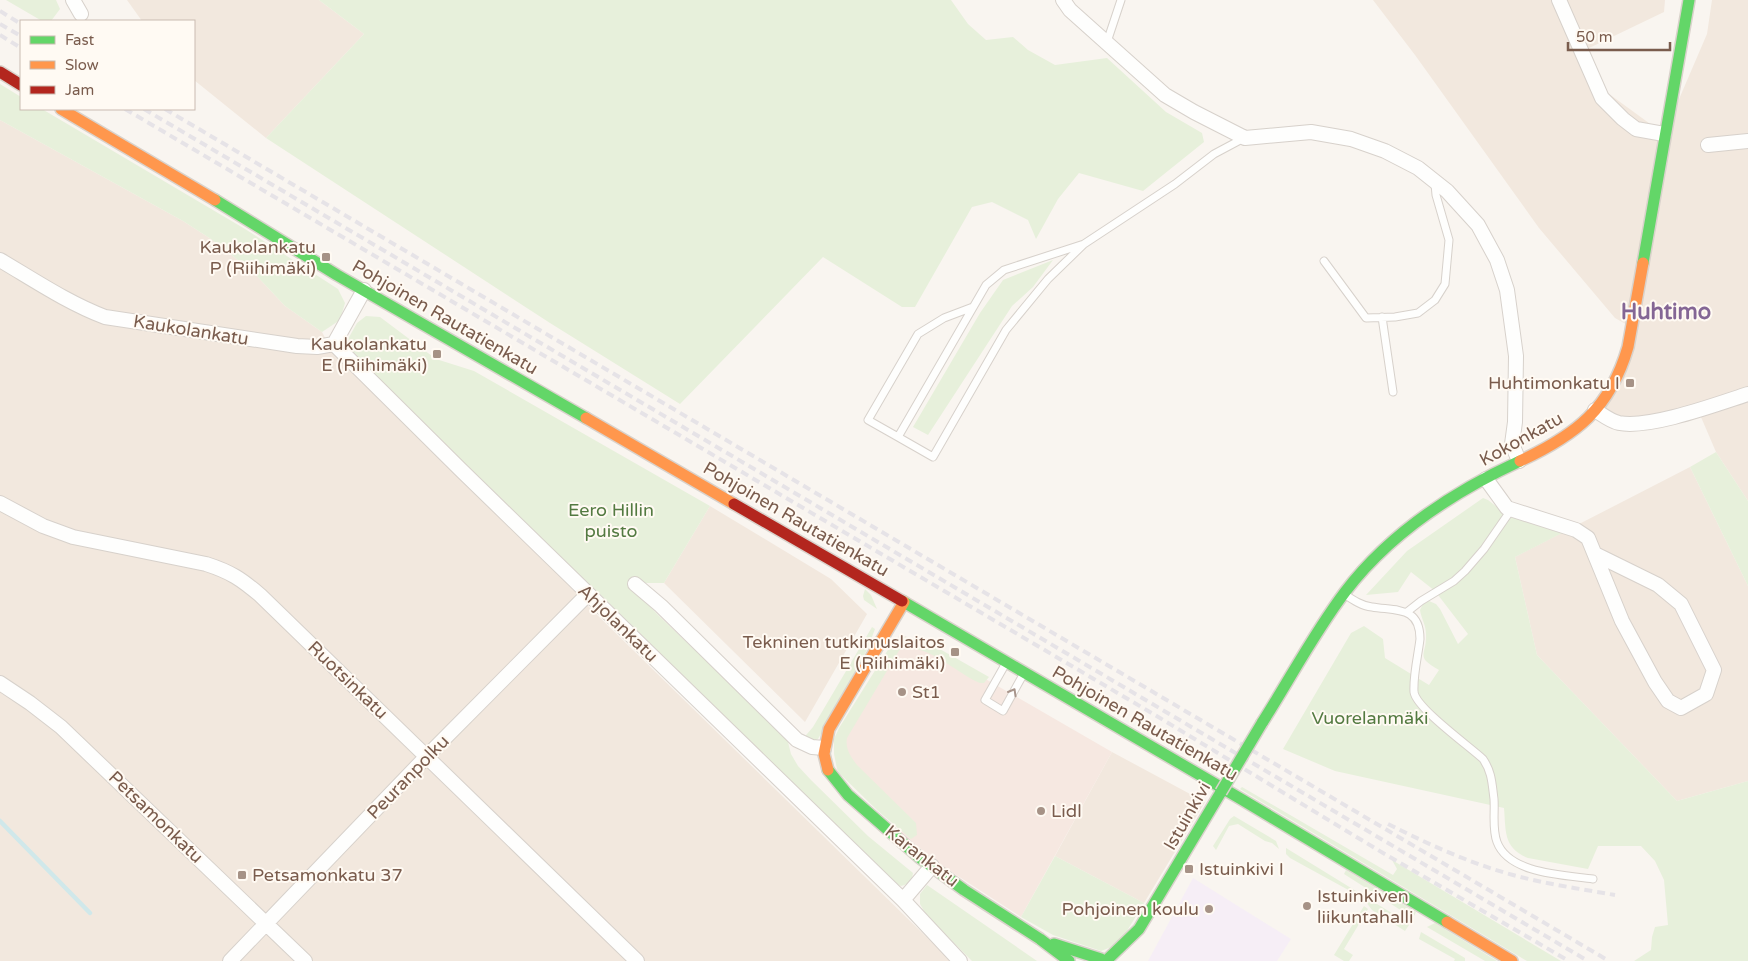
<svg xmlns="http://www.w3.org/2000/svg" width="1748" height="961" font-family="'Varela Round',sans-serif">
<rect width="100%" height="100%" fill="#f9f5f0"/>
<!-- residential -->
<path fill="#f2e8de" d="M127,0H319L364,34L266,138L194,80V21H142Z
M1373,0H1665L1664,12L1587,49L1605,91L1664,134L1707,34L1712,0H1748V501L1716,452L1698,410L1634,424L1595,410L1631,327L1615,318L1539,228L1415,55Z
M0,120L183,221L211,239L252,271L285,306L322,332L334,355L378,394L459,478L588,594L587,605L951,961H0Z
M1690,467L1748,586V781L1677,801L1537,655L1515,557Z
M710,506L831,579L867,614L805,722L664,583Z
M1112,752L1205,802L1144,903L1055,856Z"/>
<!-- commercial -->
<path fill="#f6e8e1" d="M900,634L925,644L1112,752L1021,917L944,867L902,834L833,741Z"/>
<!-- education -->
<path fill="#f6eef6" d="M1193,878L1291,939L1277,961H1148Z"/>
<!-- green -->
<path fill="#e7f0db" d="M6,0H56L60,9L51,21H42Z
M319,0H951L968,24L986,40L1013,37L1028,50L1055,65L1107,58L1166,112L1202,133L1204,142L1143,191L1079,173L1058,199L1036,239L1028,220L992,202L972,207L915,307H902L823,257L680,404L550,323L266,138L364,34Z
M0,84L21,97V109H42L245,229L338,289L345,303L340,320L322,332L285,306L252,271L211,239L183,221L0,120Z
M1053,260L1033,287L1012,306L928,435L913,427L980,313L1003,280Z
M366,316L380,317L436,359L474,371L710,506L664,583H646L633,580L629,583L657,614L787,738L791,754L798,766L811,780L868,836L913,873C912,881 909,884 901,886L894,883L603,597L397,405L352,358L348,348V339L357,323Z
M1716,452L1748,501V586L1690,467Z
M1483,498L1488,500L1502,511L1564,532L1515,557L1537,655L1677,801L1748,781V961H1634L1651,950L1652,937L1655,927L1668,925L1664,880L1655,861L1641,846H1598L1588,869L1528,858C1503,848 1506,831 1504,808L1335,771L1283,749L1351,633L1364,626L1383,639L1385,658L1429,685L1439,670C1414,656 1427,656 1426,634C1426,625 1421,618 1420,610L1423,604L1429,601L1436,604L1440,609L1458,644L1468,634L1435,591L1411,572L1398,592L1366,595L1407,551Z
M865,589L871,595L877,609L864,600L863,596Z
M872,627L875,629L867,650L818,739L811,742L801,741L813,727Z
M900,636H903L938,648L989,677L984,683H980C957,674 927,642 900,649L847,738C845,749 851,757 857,765L916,823L917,835L911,839L878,811L840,774L837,769L834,754V739L839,728L891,645Z
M1242,787L1393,875L1397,869L1392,860L1561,961H1527L1240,789Z
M1234,816L1276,841L1279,849L1272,843L1265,841L1238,824L1229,826L1216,850L1213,846L1230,819Z
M1286,848L1408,923L1409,925L1405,931L1372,910L1363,898L1290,858L1286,854Z
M1055,856L1144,903L1119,944L1101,951L1053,935L1021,917Z
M1346,870L1416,912L1413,918L1344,874Z
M927,885L1037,961H972L927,916L920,904V894Z
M1364,906L1368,909L1344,949L1353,955L1349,961H1344L1334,955Z
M1435,923L1497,961H1485L1427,927Z
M1421,932L1465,958V961H1454L1455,959L1419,939Z"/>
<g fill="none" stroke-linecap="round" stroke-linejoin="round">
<!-- stream -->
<path stroke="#d0e8ea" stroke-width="4.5" d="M0,821L90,913"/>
<!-- lane casing -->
<g stroke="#d7d1cb" stroke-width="9">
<path id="lane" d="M1107,42L1121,0
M1084,244L1004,270L986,285L898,437L933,457L1006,330L1048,279L1084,244L1175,184L1214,154L1244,138
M1324,261L1366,318L1395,317L1418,313L1435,300L1445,284L1449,240L1436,195L1435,184
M1382,317L1393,392
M898,437L868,420L918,334L944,318L973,307
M1344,594C1353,600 1362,606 1372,607C1396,611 1420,606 1420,639C1418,656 1413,675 1414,692C1416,708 1469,746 1483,759C1492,772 1492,784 1494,799C1495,813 1492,829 1497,842C1509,874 1564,875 1593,879
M1407,612L1421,601L1454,581L1465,571L1484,549L1511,510
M1006,663L985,700L1003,711L1024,673"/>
</g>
<!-- street casing -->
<g stroke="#d7d1cb" stroke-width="16">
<path id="street" d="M73,0L81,14
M1063,0L1070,10L1165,95L1194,112L1245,138L1311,132L1351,139L1385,151L1418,168L1447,191L1478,225L1497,260L1507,290L1516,356L1515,422L1512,444L1519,461
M1559,0L1602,98L1623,119L1636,129L1664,134
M1708,145L1748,141
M0,260C34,280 68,303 105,317L297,346L317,347L334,344L364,290
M334,344L460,469L903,900L960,961
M1595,410C1603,415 1610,421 1619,423C1650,429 1717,404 1748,394
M1486,479L1507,508L1576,530L1588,538L1622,621L1655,682L1668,701L1681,708L1706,694L1714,670L1681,604L1658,585L1595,554
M0,503L43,526L73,537L206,564C231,572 241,579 260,595L637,961
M635,584L661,606L797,740L812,747L824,748
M0,683L30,703L61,727L305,961
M903,900L932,866
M230,961L427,756L588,594"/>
</g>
<!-- fast casing -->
<g stroke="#d9d2cb" stroke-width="14">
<path id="fast" d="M215,200L337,275L586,418
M1643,263L1689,0
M902,601L1241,799L1447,922
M1262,723C1290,679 1314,633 1345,592C1389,534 1455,491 1520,461
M828,770L848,795L919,857L964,890L1040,939L1069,961
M1054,944L1101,959
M1109,958L1139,929L1221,792"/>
</g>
<!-- slow casing -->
<g stroke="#d9d2cb" stroke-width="14">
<path id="slow" d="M61,109L215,200
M586,418L734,504
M1520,461C1576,435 1610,409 1628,347L1643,263
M828,770L824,754L829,729L904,602
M1447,922L1512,961"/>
</g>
<!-- jam casing -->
<g stroke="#d9d2cb" stroke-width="14">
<path id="jam" d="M0,72L21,85
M734,504L902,601"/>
</g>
<!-- lane -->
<use href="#lane" stroke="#fefefd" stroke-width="7"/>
<!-- street -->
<use href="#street" stroke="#fefefd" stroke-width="14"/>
<!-- fast -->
<use href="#fast" stroke="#63d668" stroke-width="11"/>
<!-- slow -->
<use href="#slow" stroke="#ff974d" stroke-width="11"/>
<!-- jam -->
<use href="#jam" stroke="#b3261e" stroke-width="11"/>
<!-- rail -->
<path stroke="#e6e3e7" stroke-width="4" stroke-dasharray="8 5" stroke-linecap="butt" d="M0,11L21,24
M0,24L21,36
M0,35L21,48
M125,109L1155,715L1378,850L1569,961
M144,109L1588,961
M165,109L1609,961
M1388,824C1428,844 1469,863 1513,875C1546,884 1581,889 1615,895"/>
<!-- fast-bridge casing -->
<g stroke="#d9d2cb" stroke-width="14" stroke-linecap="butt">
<path id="fast-bridge" d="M1221,792L1262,723"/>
</g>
<!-- fast-bridge -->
<use href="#fast-bridge" stroke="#63d668" stroke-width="11"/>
</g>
<!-- one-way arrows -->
<defs><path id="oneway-chevron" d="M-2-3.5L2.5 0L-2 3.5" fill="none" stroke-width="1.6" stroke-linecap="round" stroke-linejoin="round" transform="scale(1.25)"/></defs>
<use stroke="#a8958b" href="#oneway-chevron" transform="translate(1013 692) rotate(-60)"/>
<!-- markers -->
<g fill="#a69286" stroke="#fffaf3" stroke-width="2">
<rect x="321" y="252" width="10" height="10" rx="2.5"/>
<rect x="432" y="349" width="10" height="10" rx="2.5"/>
<rect x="1625" y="378" width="10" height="10" rx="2.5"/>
<rect x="950" y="647" width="10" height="10" rx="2.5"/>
<circle cx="902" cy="692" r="5"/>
<circle cx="1041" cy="811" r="5"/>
<rect x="1184" y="864" width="10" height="10" rx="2.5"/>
<rect x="237" y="870" width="10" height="10" rx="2.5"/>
<circle cx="1307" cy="906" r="5"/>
<circle cx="1209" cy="909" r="5"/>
</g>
<g text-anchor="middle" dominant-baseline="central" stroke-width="4" stroke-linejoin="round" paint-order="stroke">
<!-- poi labels -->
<g font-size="18" fill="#7a5c4d" stroke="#fffaf3" text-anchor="end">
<text x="316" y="247">Kaukolankatu<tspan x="316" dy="21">P (Riihimäki)</tspan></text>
<text x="427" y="344">Kaukolankatu<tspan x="427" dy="21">E (Riihimäki)</tspan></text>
<text x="1620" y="383">Huhtimonkatu I</text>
<text x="945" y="642">Tekninen tutkimuslaitos<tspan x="945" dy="21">E (Riihimäki)</tspan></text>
<text x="912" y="692" text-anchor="start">St1</text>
<text x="1051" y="811" text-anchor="start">Lidl</text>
<text x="1199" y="869" text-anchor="start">Istuinkivi I</text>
<text x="252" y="875" text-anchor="start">Petsamonkatu 37</text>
<text x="1317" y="896" text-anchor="start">Istuinkiven<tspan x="1317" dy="21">liikuntahalli</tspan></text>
<text x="1199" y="909">Pohjoinen koulu</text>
</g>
<!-- street labels -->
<g font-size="18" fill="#7a5c4d" stroke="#fffaf3">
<text transform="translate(445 317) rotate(30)">Pohjoinen Rautatienkatu</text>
<text transform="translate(191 330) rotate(9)">Kaukolankatu</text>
<text transform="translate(1521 439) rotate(-29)">Kokonkatu</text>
<text transform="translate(796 519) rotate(30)">Pohjoinen Rautatienkatu</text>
<text transform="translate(618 623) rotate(44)">Ahjolankatu</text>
<text transform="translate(348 680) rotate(44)">Ruotsinkatu</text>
<text transform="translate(1145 723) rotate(30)">Pohjoinen Rautatienkatu</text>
<text transform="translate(408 777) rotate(-46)">Peuranpolku</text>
<text transform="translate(1187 816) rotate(-60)">Istuinkivi</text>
<text transform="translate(156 817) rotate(44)">Petsamonkatu</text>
<text transform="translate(922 856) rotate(38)">Karankatu</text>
</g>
<!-- park labels -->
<g font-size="18" fill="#537a41" stroke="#fffaf3">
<text x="611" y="510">Eero Hillin<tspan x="611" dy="21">puisto</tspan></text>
<text x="1370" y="718">Vuorelanmäki</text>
</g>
<!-- district labels -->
<g font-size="22" font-weight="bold" fill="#846695" stroke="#fffaf3">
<text x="1666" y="312">Huhtimo</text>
</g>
</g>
<!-- legend -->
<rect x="20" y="20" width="175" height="90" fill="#fffaf3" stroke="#cabbb1"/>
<rect x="30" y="36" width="25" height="8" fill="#63d668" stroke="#cabbb1"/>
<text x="65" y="45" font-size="15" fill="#7a5c4d">Fast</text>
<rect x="30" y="61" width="25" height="8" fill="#ff974d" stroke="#cabbb1"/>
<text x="65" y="70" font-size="15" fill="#7a5c4d">Slow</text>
<rect x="30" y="86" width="25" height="8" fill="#b3261e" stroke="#cabbb1"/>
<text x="65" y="95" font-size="15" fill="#7a5c4d">Jam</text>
<!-- scale -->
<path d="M1568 42v8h102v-8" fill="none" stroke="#7a5c4d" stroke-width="2.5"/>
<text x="1576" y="42" font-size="15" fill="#7a5c4d" stroke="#fffaf3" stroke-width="4" paint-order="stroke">50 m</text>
</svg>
